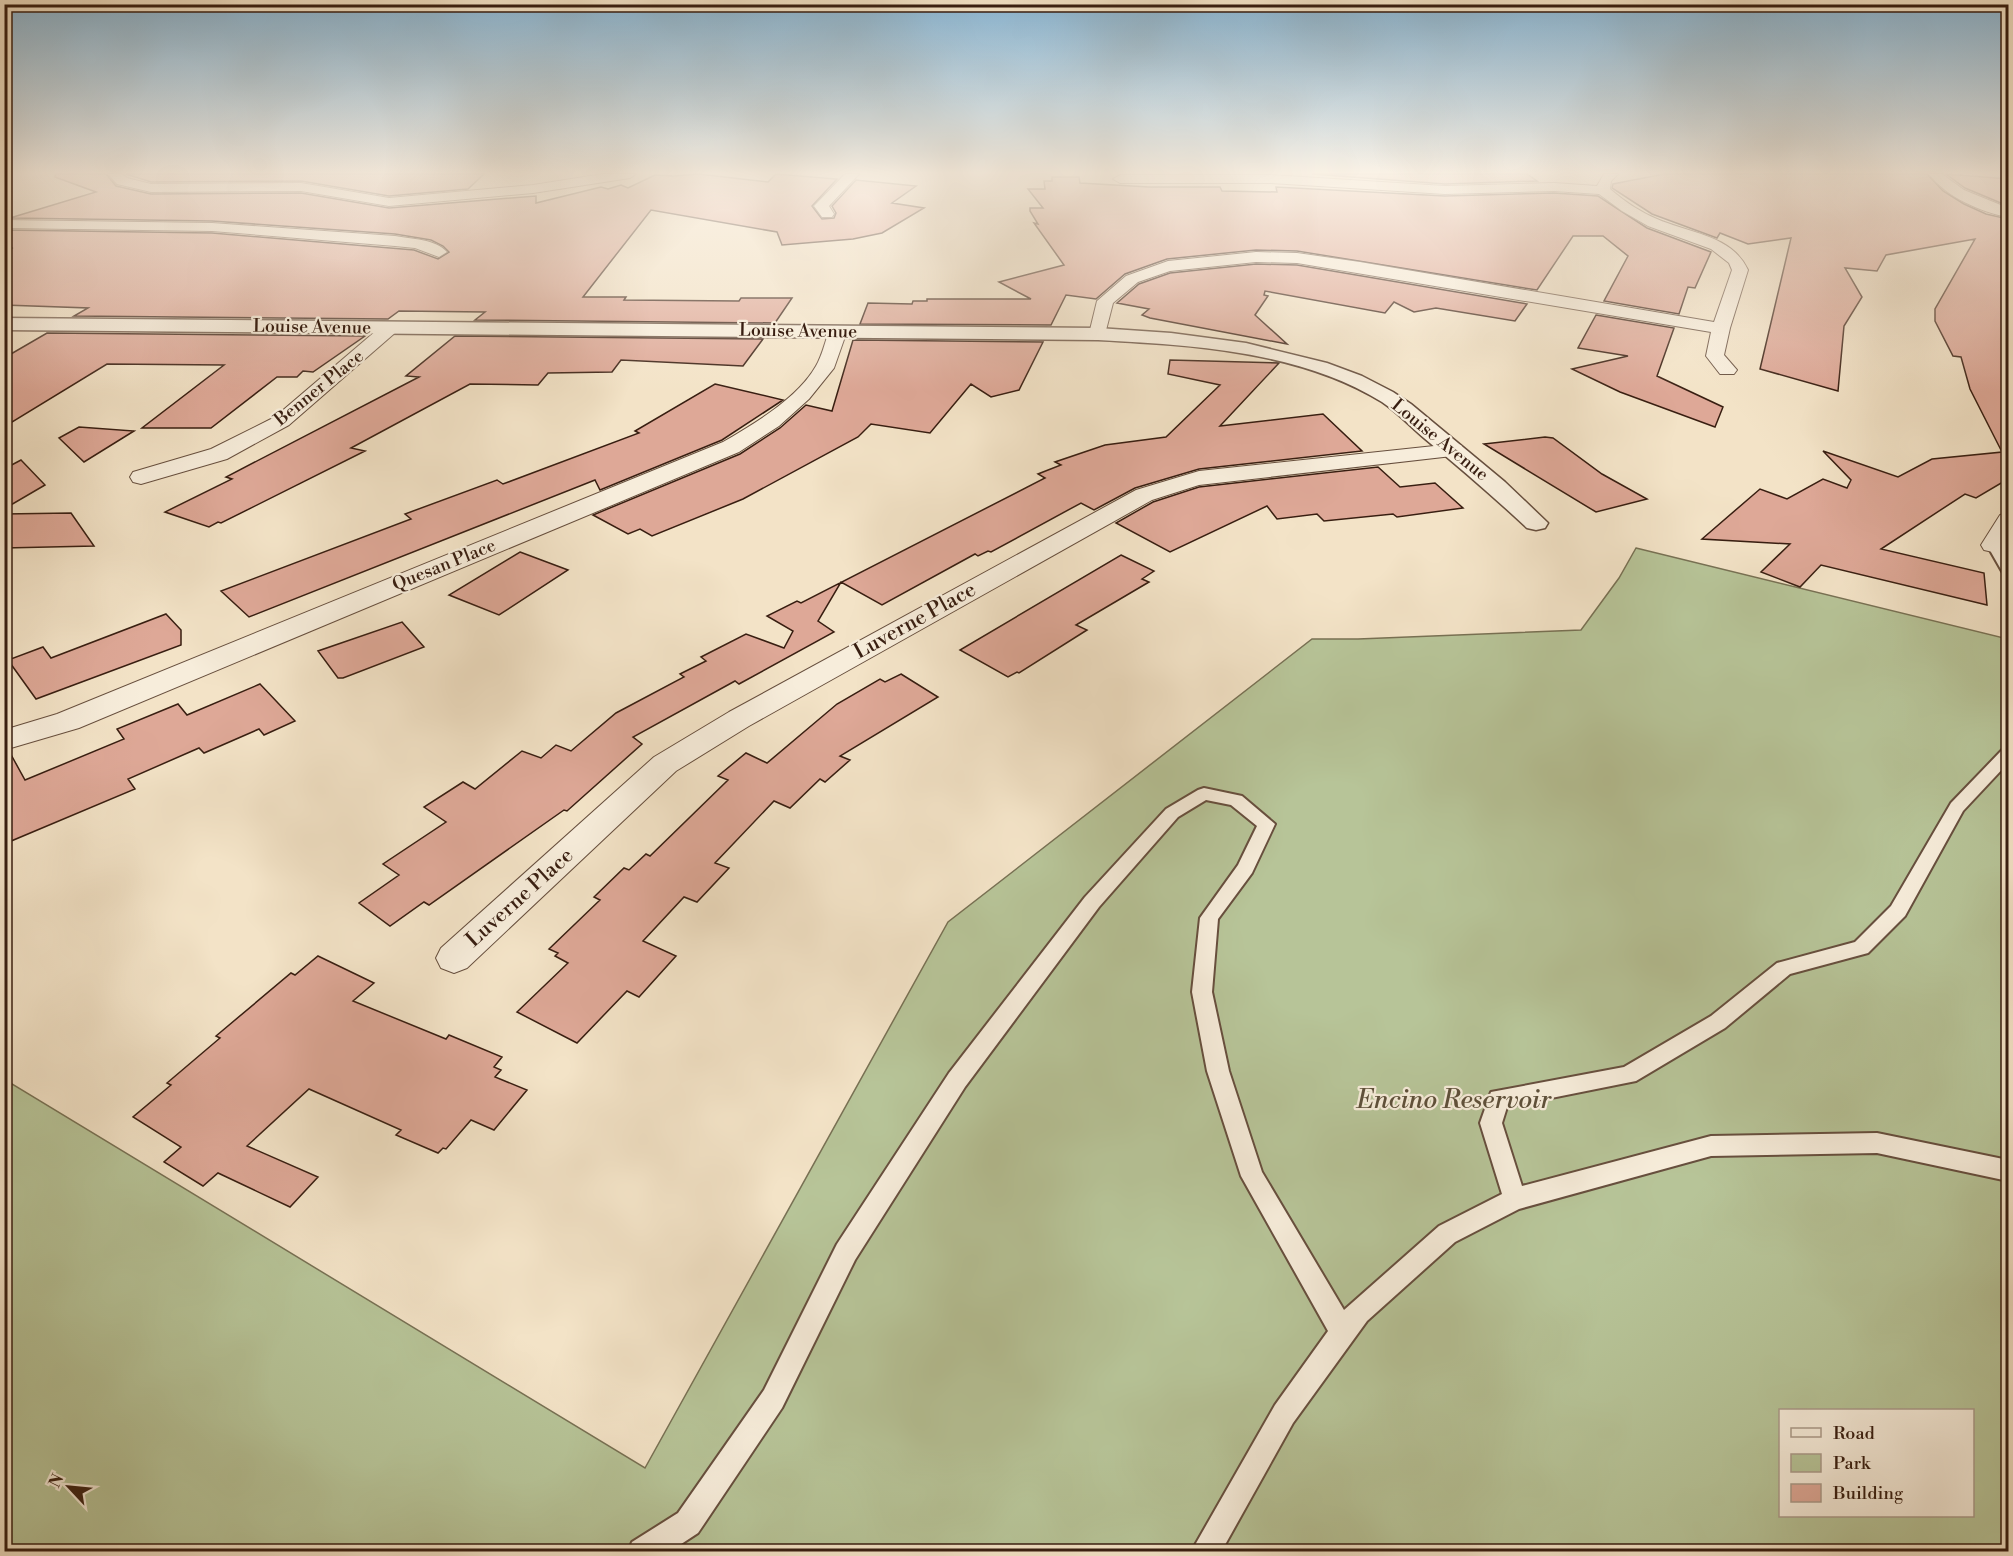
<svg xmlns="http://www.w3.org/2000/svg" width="2013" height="1556" font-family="'Libre Bodoni',serif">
<rect width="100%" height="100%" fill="#f3e3c7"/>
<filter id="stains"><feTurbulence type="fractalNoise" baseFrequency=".00333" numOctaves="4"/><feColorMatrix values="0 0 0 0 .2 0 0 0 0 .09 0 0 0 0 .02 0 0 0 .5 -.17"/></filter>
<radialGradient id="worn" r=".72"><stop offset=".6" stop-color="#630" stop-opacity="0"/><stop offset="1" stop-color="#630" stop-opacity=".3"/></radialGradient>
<!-- green -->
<path fill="#b7c498" stroke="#787154" stroke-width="1.5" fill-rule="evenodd" d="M1636,548L2008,639V1551H5L4,1079L645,1468L948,922L1312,639H1358L1581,630L1619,578ZM1780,1410H1972V1516H1780Z"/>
<!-- building -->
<path fill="#dea897" stroke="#381e11" stroke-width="1.5" d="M56,174H106L116,186L151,194L301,193L389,208L536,196V203L601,187L608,189L621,185L628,188L655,175L674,176L698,174L768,182L776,174L837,179L812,206L822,219L834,218L836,213L832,206L856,180L916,186L892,203L924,208L882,233L853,239L782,245L777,232L651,210L583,297H626L624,300L739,301L741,298H792L775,323L475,320L485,312L399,311L388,319L74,316L88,308L4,305V251L13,248L4,247V230L212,233L414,250L438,259L449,252L443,246L431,240L395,234L212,221L10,218L96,192L55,177Z
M126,174H484L468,189L389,196L301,181L151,182Z
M1312,174H1527L1537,181L1445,184Z
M1664,174H1927L1943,191L1964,204L1986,214L2008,219V479L1976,498L1965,494L1881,549L1984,573L1987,605L1821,565L1800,587L1761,572L1790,544L1702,539L1760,489L1787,499L1823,479L1847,488L1851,480L1823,451L1898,477L1932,459L2002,452L1970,389L1961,357L1953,356L1935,321V309L1975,239L1886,255L1877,271L1845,268L1862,297L1844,326L1838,391L1760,369L1791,238L1748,244L1720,233L1717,238L1652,214L1612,188L1613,184Z
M1946,174L2008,179V206L1965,188Z
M1052,177H1079L1080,183L1149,187H1220L1222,191L1277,192L1276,187L1445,196L1554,193L1598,196L1647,228L1711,252L1695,288L1688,287L1679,314L1604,301L1628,256L1603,236H1573L1537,290L1297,251L1256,250L1167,259L1125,274L1096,299L1066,295L1051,325L860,324L868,303L912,304L913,301H927V299H1031L999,282L1064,265L1034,223L1038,224L1030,211V208H1043L1028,189H1045L1044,181H1052Z
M1256,264L1297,265L1527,304L1515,321L1436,308L1414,312L1394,302L1385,313L1265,291L1264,295L1268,296L1255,315L1287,344L1150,318L1142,315L1149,309L1117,303L1139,284L1170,273Z
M1596,315L1674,328L1657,376L1723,407L1715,427L1620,392L1572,369L1628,356L1578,348Z
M47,333L365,336L313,372L303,371L297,377H277L211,428H142L224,365L107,364L4,427V358Z
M455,336L763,339L743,366L621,360L612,372L548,373L538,385L470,384L351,448L365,451L221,523L218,522L209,527L165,512L232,479L226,477L419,377L406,376Z
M853,340L1043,342L1019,390L991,397L971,384L930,433L871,424L858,437L743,499L652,536L640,529L628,534L593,515L740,454L780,428L806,405L832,411Z
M1170,360L1279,363L1220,426L1323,414L1362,451L1199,469L1135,488L1094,510L1081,503L991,552L988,551L978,556L975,554L882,605L841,582L818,621L834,632L739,684L735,681L633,737L642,744L567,811L564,810L429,905L424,902L390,926L359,903L399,875L383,864L446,822L424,807L463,782L475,789L522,751L541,758L556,745L571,751L616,713L684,677L680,674L706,661L701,657L746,634L784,648L793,631L767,616L797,601L801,603L1045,478L1038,474L1061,465L1055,462L1105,445L1166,437L1220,385L1168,374Z
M715,384L783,400L722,440L600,490L595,480L249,617L221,591L411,519L405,514L497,480L503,484L639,433L635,431Z
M79,427L134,431L84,462L59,438Z
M1545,437L1553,438L1602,474L1647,499L1596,512L1484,444Z
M21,460L45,485L4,509V469Z
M1378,467L1400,487L1435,483L1463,508L1397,517L1393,514L1324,521L1317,514L1277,519L1267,506L1170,552L1116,523L1153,502L1199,487Z
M71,513L94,546L4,548V514Z
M520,552L568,570L499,615L449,595Z
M1121,555L1154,571L1142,579L1149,582L1076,625L1087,630L1019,673L1017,672L1008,677L960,650Z
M166,614L181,630V645L36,699L8,660L43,647L51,658Z
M402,622L424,647L343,678H338L318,651Z
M901,674L938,697L840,756L850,760L825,782L820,779L790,808L774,801L715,863L729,868L697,902L684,897L643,941L676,956L639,997L627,991L577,1043L517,1012L568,963L555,956L558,953L549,949L600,900L594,897L624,868L629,870L646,854L650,856L728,780L718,776L746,753L767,763L837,704L880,679L885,682Z
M260,684L295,721L264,735L259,729L204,753L199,748L128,779L135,789L4,844V752L9,751L25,780L124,739L117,729L178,704L187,715Z
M318,956L374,983L353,1001L446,1039L449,1035L502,1057L494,1067L501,1070L495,1077L527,1090L494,1130L471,1120L446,1149L443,1148L438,1153L396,1135L401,1130L309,1089L247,1146L318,1177L290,1207L218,1173L203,1186L164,1162L181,1147L133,1117L171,1085L167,1083L220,1038L216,1036L291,973L295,975Z"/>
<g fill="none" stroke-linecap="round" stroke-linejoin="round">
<!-- service casing -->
<g stroke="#674f3e" stroke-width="4">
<path id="service" d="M1993,541L1998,542L2008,560V574L2003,573L1987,545Z
M2008,749V763L1963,811L1905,916L1868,953L1790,974L1725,1028L1636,1081L1507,1107L1502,1123L1522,1186L1711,1136L1877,1133L2008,1160V1181L1877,1153L1711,1156L1519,1209L1455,1242L1367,1321L1293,1423L1221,1552H1191L1275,1405L1328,1331L1241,1176L1207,1071L1192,992L1200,918L1238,865L1257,826L1231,805L1206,800L1178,817L1099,907L965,1087L855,1260L782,1408L698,1533L669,1552H628L632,1542L678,1513L764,1390L837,1244L949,1073L1085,897L1166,809L1198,790L1204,788L1242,796L1275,824L1252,873L1218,919L1212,992L1229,1071L1262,1172L1344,1310L1439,1226L1502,1194L1480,1123L1491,1092L1624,1067L1711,1016L1777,963L1855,942L1891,906L1951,803L2002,750Z"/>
</g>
<!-- minor casing -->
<g stroke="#674f3e" stroke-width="2">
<path id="minor" d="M108,174H122L127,178L151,184L301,183L389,198L533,185L603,174H636L630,178L533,193L389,206L301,191L151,192L117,184Z
M845,174H859L829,206L834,214L832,217H822L814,206Z
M1604,174H1618L1611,181L1610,189C1624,201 1640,212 1657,219C1689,233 1732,235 1748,270L1730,328L1724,355L1737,370L1734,374H1720L1706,356L1711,332L1297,263L1256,262L1170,271L1138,282L1113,303L1104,338H1092L1089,334L1097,301L1126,276L1168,261L1256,252L1297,253L1360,262L1714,322L1732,270L1729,263L1711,249L1648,226L1622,211L1599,194L1554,191L1445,194L1271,183H1120L1113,179L1120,175H1271L1445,186L1554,183L1597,186Z
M1929,174H1942L1964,190L2008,208V217C1981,212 1946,197 1929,174Z
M4,220L212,223L395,236C411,239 436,239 447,252L439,257L415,248L395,246L212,231L4,228Z
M390,323L396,324L399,328L396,332L289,425L227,459L141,484L133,482L130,477L133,472L211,449L275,417L384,324Z
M838,326L844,327L847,331L834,368L809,399L779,426L739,452L79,728L4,750V730L57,714L723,442C754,424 798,398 816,366C822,356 825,342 829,331L832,327Z
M1453,444L1461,445L1464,450L1461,455L1199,485L1152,500L749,726L676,771L467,968L454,973L441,968L436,958L441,948L654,757L729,712L1136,490L1199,471Z
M2008,513C2009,526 2010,538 2002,550L1993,552L1984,550L1981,545L2000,515Z"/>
</g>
<!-- tertiary casing -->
<g stroke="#674f3e" stroke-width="3">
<path id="tertiary" d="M4,318L1098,328L1171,333L1246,343L1327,363L1362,376L1393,392L1411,404L1505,482L1548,523L1545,528L1536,530L1527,528C1494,497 1459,467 1424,438C1410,426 1397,412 1382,402C1299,351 1192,345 1098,340L4,330Z"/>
</g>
<!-- service -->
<use href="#service" fill="#f7eddb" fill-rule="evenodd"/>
<!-- minor -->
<use href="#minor" fill="#f7eddb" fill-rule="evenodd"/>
<!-- tertiary -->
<use href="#tertiary" fill="#f7eddb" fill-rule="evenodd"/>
</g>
<!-- sky -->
<linearGradient id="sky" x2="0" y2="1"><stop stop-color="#8ab8d7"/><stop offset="0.44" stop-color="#faf2e6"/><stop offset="1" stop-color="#faf2e6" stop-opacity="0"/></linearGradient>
<rect width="2013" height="392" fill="url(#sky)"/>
<g text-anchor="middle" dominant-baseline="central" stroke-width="4.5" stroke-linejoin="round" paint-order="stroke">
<!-- far-street labels -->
<g font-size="18" fill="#381e11" stroke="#f7eddb">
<text transform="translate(312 327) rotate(1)">Louise Avenue</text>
<text transform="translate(798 331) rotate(1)">Louise Avenue</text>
<text transform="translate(319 388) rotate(-39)">Benner Place</text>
<text transform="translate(1440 440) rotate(39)">Louise Avenue</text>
<text transform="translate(444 565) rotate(-22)">Quesan Place</text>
</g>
<!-- street labels -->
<g font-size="21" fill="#381e11" stroke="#f7eddb">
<text transform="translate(915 621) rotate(-29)">Luverne Place</text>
<text transform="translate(520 898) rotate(-42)">Luverne Place</text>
</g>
<!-- near-park labels -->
<g font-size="26" font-style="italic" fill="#5e503a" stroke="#f7eddb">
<text x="1454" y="1100">Encino Reservoir</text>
</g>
</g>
<!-- margin -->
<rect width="2013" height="1556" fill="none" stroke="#f3e3c7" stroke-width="24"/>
<rect x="6" y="6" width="2001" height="1544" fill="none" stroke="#381e11" stroke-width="3"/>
<rect x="12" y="12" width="1989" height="1532" fill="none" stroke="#381e11" stroke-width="1.5"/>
<!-- legend -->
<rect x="1779" y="1409" width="195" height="108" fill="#f7eddb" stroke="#ab9a8a" stroke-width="1.5"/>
<rect x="1791" y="1428" width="30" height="9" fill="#f7eddb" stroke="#ab9a8a" stroke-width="1.5"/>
<text x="1833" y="1439" font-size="18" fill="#381e11">Road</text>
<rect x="1791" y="1454" width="30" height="18" fill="#b7c498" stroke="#ab9a8a" stroke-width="1.5"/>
<text x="1833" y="1469" font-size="18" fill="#381e11">Park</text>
<rect x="1791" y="1484" width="30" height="18" fill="#dea897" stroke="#ab9a8a" stroke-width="1.5"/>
<text x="1833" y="1499" font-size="18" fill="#381e11">Building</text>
<!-- north arrow -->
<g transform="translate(69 1487) rotate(296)" stroke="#f7eddb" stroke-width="4.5" paint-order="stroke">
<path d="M0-4.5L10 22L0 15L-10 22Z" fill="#381e11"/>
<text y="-9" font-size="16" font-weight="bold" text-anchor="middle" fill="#381e11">N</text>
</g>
<rect width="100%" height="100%" filter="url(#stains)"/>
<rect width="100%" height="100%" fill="url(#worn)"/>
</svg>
